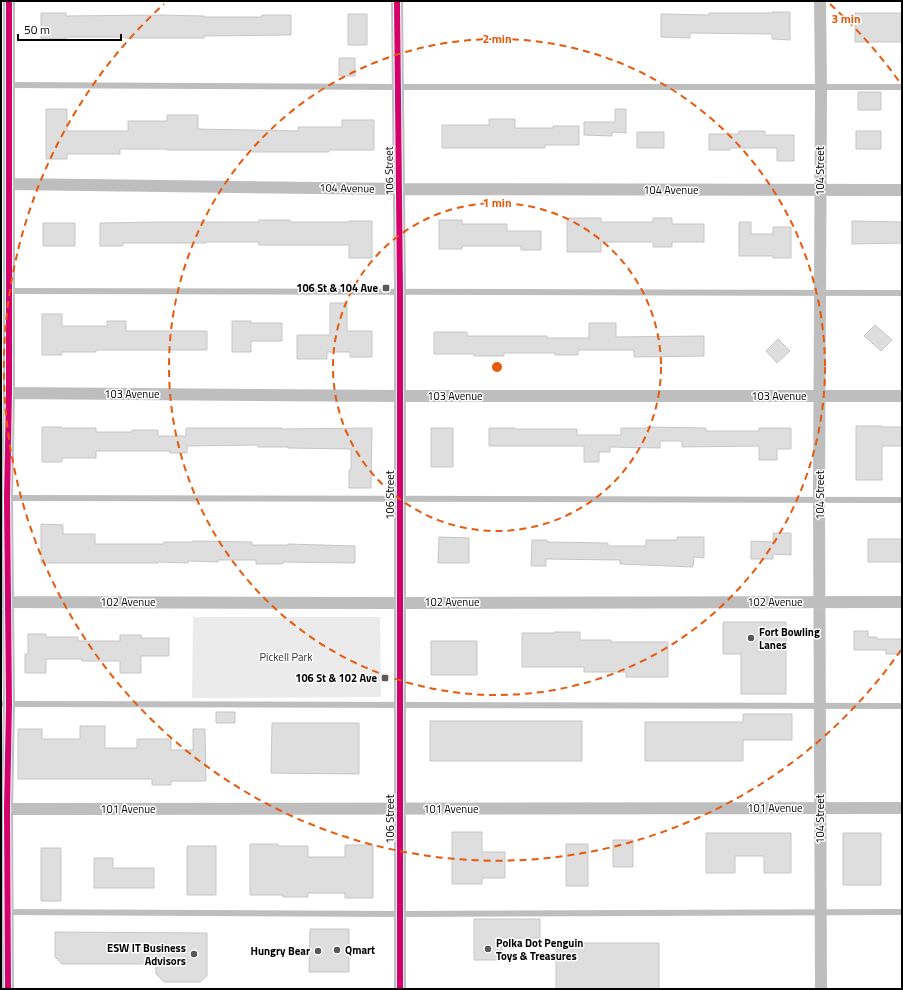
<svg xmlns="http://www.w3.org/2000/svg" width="903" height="990" font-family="'Titillium Web',sans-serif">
<rect width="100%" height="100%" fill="#fff"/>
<!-- green -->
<path fill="#ebebeb" d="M193,617H380L381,697L192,698Z"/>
<!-- building -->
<path fill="#dedede" stroke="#c6c6c6" d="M772,12H790V40L772,39V34L690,33V38L661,37V14L709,15V13H772Z
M41,13H66V16L160,15L204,16V17H262V15H291V35L204,36V38H125V37H66V39H41Z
M855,13H902V42H855Z
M348,14H367V45H348Z
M339,58H355V76H339Z
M858,92H881V110H858Z
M46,109H67V131H128V121H167V115H198V129L298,131V127H342V120H374V150H329V152H252V150H167V149H120V154H67V159H46Z
M615,109H626V133L612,132V136L584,135V122H615Z
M489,119H515V128H553V126H579V145H545V148H442V125H489Z
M739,131H765V135H794V161H777V148H730V150H709V134H739Z
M856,131H881V149H856Z
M637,132H664V148H637Z
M567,218H601V222H653V218H672V224H704V242H672V247H653V242H601V252H567Z
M259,220H290V222H349V221H372V258H349V245H259V242H206V243H123V246H100V223L163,222H259Z
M439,220H462V224H507V231H541V250H521V246H462V249H439Z
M852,221L902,222V243L852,244Z
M739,222H751V234H773V227H791V258H773V256H739Z
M43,223H75V246H43Z
M330,303H347V331H372V357H350V352H327V359H297V335H330Z
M42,314H62V326H107V321H126V331H207V350H96V352H62V355H42Z
M232,321H251V323H282V341H251V352H232Z
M589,323H616V337L704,336V356L634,357V350H578V355H555V353H504V356H474V354H434V332H467V336H547V338H589Z
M875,325L892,340L881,351L864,336Z
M778,339L790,351L777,363L766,351Z
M856,426H882V427H902V446H882V480H856Z
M42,427H62V428H96V432H132V430H158V436H186V428H282V429L372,428L371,488H349V470H351V449L288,448V447H258V445L187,446V453H170V451H96V458H62V462H42Z
M646,427L706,428V431H759V428H791V449H777V460H759V446L682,447V441H660V448L610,447V452H599V462H584V446H489V428H515V429H577V435H621V428H646Z
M431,428H453V467H431Z
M41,524L63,525V534H95V544H163L164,542H193V541L252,542V545H288V544L355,546V563L283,562V564H256V560H218V562L188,561V563L158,562V563H41Z
M773,533H791V555L773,554V559H751V541L773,542Z
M439,537L469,538V563H438Z
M677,537H704V558L694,557L693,567L620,564V560L546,559V566H531L532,540H547V542L608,543V546H646V540H677Z
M868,539H902V562H868Z
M723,622H786V694H741V654H723Z
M854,631H868V637H877V639H902V654H886V650H854Z
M554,632H580V640H611V642H668V677H626V672H584V667H522V633H554Z
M28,634H46V637H78V641H120V635H141V638H169V656H141V673H120V661H82V659H46V673H25V654H28Z
M431,641H477V675H431Z
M216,712H235V723H216Z
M743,714H792V740H743V761H645V722H743Z
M430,721H582V761H430Z
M272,723H359V774L271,773Z
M80,726H105V748H137V739H171V750H193V729H205L206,781H171V785H152V779H18V729H42V739H80Z
M452,832H482V852H505V878H482V884H452Z
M706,833H791V873H764V856H735V873H706Z
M843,833H881V885H843Z
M613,840H633V867H613Z
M250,844H278V846H308V857H345V845H373V898H345V893H308V897H283V895H250Z
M566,844H588V886H566Z
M187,846H216V895H187Z
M41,848H61V901H41Z
M94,858H113V868H154V888H94Z
M474,919H540V938H502V960H474Z
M310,929H349V972H309Z
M55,932L207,933V976L200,982H164L156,974V964H62L55,957Z
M556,943H659V989H556Z"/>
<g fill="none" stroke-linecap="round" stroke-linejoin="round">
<!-- lane -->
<path stroke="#bebebe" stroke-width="6" d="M9,85L397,87H902
M9,291L902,293
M7,498L902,500
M1,704L902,706
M1,912L400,914L902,912"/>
<!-- street -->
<path stroke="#bebebe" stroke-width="12" d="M397,1L400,292V989
M820,1L821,88L819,500L821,989
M9,184L399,189L902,190
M9,393L400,396H902
M2,602L400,603L902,602
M1,809L902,808
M8,989L7,809L9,704L7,498L9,393V1"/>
<!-- cycleway casing -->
<g stroke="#fff" stroke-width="8">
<path id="cycleway" d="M397,1L400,292V989
M8,989L7,809L9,704L7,498L9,393V1"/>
</g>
<!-- cycleway -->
<use href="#cycleway" stroke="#d6006c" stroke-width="6"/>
</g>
<!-- distance rings -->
<g fill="none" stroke="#e8590c" stroke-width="2" stroke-dasharray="7 5">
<circle cx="497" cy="367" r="164"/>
<circle cx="497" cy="367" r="328"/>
<path d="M901 650A493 493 0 1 1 164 4M830 4A493 493 0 0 1 901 84"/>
</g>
<!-- markers -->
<g fill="#595959" stroke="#fff" stroke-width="1.5">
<rect x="382" y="284" width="8" height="8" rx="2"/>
<circle cx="751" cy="638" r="4"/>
<rect x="381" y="674" width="8" height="8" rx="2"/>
<circle cx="488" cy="949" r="4"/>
<circle cx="337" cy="950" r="4"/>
<circle cx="318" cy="951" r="4"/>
<circle cx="194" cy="954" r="4"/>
</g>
<g text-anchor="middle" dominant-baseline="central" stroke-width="3" stroke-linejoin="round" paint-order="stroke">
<!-- street labels -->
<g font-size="11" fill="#000" stroke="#fff">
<text transform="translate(389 171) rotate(-91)">106 Street</text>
<text transform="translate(820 171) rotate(-90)">104 Street</text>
<text transform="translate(347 188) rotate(1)">104 Avenue</text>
<text x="671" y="190">104 Avenue</text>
<text x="132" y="394">103 Avenue</text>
<text x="455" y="396">103 Avenue</text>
<text x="779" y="396">103 Avenue</text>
<text transform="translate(390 495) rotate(-90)">106 Street</text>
<text transform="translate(820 495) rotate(-90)">104 Street</text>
<text x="128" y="602">102 Avenue</text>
<text x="452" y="602">102 Avenue</text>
<text x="775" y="602">102 Avenue</text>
<text x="775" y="808">101 Avenue</text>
<text x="128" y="809">101 Avenue</text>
<text x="451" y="809">101 Avenue</text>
<text transform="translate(390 819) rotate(-90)">106 Street</text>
<text transform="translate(820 819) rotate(-90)">104 Street</text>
</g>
<!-- poi labels -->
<g font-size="11" font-weight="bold" fill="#000" stroke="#fff" text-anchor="end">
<text x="378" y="288">106 St &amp; 104 Ave</text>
<text x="759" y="632" text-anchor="start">Fort Bowling<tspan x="759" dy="13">Lanes</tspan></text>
<text x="377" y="678">106 St &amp; 102 Ave</text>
<text x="496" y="943" text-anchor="start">Polka Dot Penguin<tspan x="496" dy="13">Toys &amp; Treasures</tspan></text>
<text x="186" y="948">ESW IT Business<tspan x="186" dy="13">Advisors</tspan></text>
<text x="345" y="950" text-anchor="start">Qmart</text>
<text x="310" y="951">Hungry Bear</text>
</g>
<!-- park labels -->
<g font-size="11" fill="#313131" stroke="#fff">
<text x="286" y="657">Pickell Park</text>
</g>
</g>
<circle cx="497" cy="367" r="6" fill="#e8590c" stroke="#fff" stroke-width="2"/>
<g font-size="12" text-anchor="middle" font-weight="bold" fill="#e8590c" stroke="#fff" stroke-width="3" stroke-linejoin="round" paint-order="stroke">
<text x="846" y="23">3 min</text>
<text x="497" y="43">2 min</text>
<text x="497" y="207">1 min</text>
</g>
<!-- border -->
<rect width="903" height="990" fill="none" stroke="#000000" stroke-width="4"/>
<!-- scale -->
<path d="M18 34v6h103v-6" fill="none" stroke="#000000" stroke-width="2"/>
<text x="24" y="34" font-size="12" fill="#000000" stroke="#ffffff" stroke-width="3" paint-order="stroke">50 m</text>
</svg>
